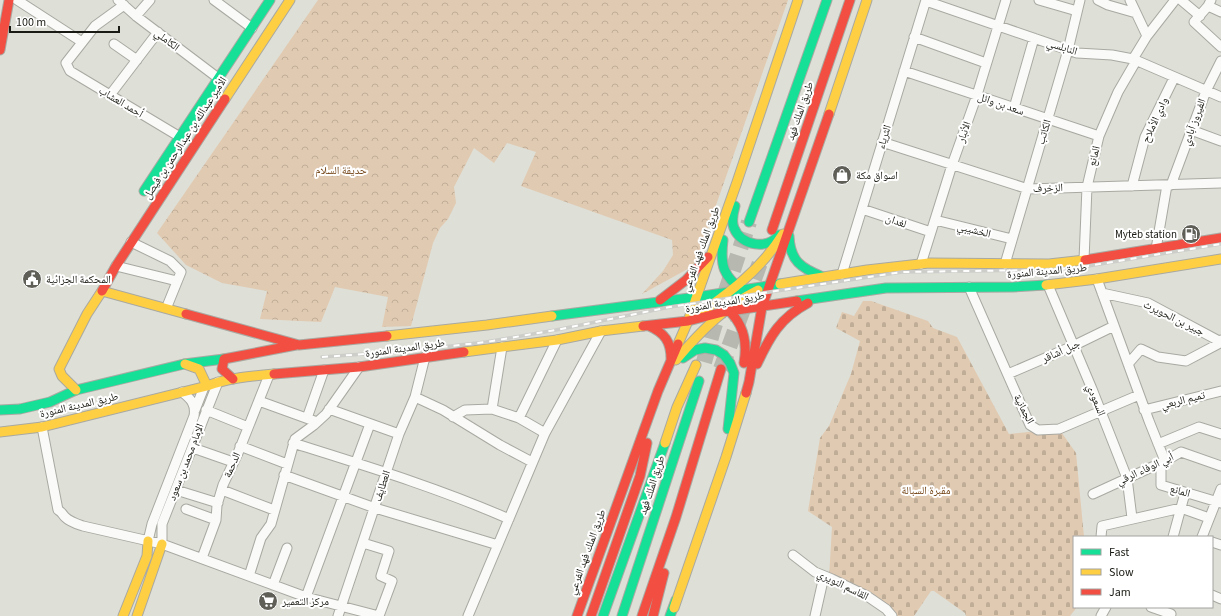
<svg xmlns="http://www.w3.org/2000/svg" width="1221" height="616" font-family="'Source Sans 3','Noto Naskh Arabic',sans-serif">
<defs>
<pattern id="cemetery-stones" width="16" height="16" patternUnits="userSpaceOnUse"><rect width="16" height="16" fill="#e1cab2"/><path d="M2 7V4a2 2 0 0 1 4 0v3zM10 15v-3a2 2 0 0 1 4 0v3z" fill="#c0ad98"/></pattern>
<pattern id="park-crowns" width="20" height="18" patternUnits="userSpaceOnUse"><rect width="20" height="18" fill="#e1cab2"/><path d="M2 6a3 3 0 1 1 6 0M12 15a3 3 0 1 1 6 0" fill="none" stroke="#c0ad98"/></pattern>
</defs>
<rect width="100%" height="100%" fill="#dedfd6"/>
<!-- cemetery -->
<path fill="url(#cemetery-stones)" d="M863,301H871L928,321L933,328L957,337L1009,434L1059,429L1076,453L1084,537H1074V607H1077L1070,616H966L965,613L934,591H931L914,616H894L829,578L832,527L808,511L820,438L829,426L851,374L860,341L836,328L842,312L854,316Z"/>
<!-- park -->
<path fill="url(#park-crowns)" d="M318,0H788L695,265L642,294L663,271L673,255L672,240L521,186L536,152L507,143L494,163L474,148L454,187L456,203L448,219L440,228L433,243L411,326L382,327L388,297L335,287L321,322L260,319L267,291L222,283L186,265L157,233Z"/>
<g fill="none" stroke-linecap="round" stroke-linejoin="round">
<!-- highway-tunnel -->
<path stroke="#b7b8af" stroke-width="16" stroke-dasharray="16 8" stroke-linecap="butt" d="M704,362L713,330L749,222
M721,369L761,260"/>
<!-- street casing -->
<g stroke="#a9a9a2" stroke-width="11">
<path id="street" d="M17,0L82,42
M118,0L136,16L218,78
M214,0L252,28
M1039,0L1077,11
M1098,0L1108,5L1136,13
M1130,0L1147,36
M1181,0L1200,16
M1211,0L1208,6L1194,22L1221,47
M926,1L1077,53L1112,55L1133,59L1221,97
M124,5L95,26L66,63L70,71L180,137
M1208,6L1221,12
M136,16L150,0
M914,37L986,63
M114,44L137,60
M1133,59L1147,36L1175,0
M904,71L1099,136
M110,95L158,32
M1014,108L1034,38
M1191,130L1221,141
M882,142L1028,189L1221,183
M1171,185L1206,91L1221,61
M1132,186L1145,137L1174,78
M862,209L931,232
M935,220L1012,239
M131,242L170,261L181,272L168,304
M1156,249L1167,185
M1084,260L1087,187L1099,136L1118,92L1136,61
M921,264L952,165L977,95L1006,0
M1005,264L1068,50L1080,0
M116,266L177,281
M842,274L926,0
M1097,279L1149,421L1165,461
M1048,285L1092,389L1127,478L1132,518
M969,287L1030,425L1038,430L1059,429L1139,395
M1102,293L1148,303L1221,342
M1128,364L1141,349L1158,357L1186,361L1220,343L1221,340
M1008,374L1073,346L1114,326
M415,397L443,410L500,445L532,462
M259,401L317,422
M329,409L399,434
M492,409L502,347
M195,410L204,387
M206,410L248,427
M1144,410L1221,391
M453,417L465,410L492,409L519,418L545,433
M307,418L324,370
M519,418L557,340
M42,427L58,510C62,512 62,514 65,517C70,522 77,524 83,526L162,544L306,597L379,616
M293,443C366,466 439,488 509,519
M1158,444L1199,427L1221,434
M240,446L287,464
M193,448L233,462
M1161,463V485L1221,503
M284,475L375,508L498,545
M176,490L218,503
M222,490L274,510
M1093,494L1165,461L1181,452L1221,466
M186,509L216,520
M1101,537L1102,526L1181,508L1209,518
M1173,537L1185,493
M1202,537L1221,489
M148,541L152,524L194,416C196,404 191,399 182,392
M1212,542L1221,545
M363,543L389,551L381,576L392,581L379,616
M162,544V524L218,382
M793,555L815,572L832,579L867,596L886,609L892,616
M202,558L216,520L217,505L223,485L238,453L269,375
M249,576L261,538L271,524L295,439L314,425L326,414L359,367
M273,585L287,548
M1212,595L1221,599
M306,597L370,424
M1151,607L1171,614
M338,616L399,434L415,397L425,357
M468,616L545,433L601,331
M815,616L824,576
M1101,616L1106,607"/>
</g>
<!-- fast casing -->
<g stroke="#a9a9a2" stroke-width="11">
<path id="fast" d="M144,191L270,0
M735,206C733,213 731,221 734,228C741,246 768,250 779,235
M749,222L827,0
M789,236C790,261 801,268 823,277
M723,240C720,265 723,277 744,291
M797,301L886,288L1013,287L1046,285
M552,316L697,297L780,284
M683,358L695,350L705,348L716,350L724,355L730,363L734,373L728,429
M0,410L20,409L50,402L76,390L184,364L224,359
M603,616L665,443
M622,616L699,381
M670,616L676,600"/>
</g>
<!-- slow casing -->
<g stroke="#a9a9a2" stroke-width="11">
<path id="slow" d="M225,99L290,0
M829,114L867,0
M780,284L867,270L929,263L1049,264L1085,260
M1046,285L1097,279L1221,259
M695,317C730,292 760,271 783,234
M387,336L487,325L552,316
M678,344L688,321L737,182L798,0
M464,352L557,340L601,331L643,326
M676,360C700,332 725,306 758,290
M185,364L199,369L207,386
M76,390L62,376L59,369L87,314L102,291L186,314
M0,432L42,427L207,386C228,378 251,376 274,374
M665,443L677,407L696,365
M674,608L726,457L746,393
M123,616L147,556L148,541
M137,616L162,544"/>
</g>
<!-- jam casing -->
<g stroke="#a9a9a2" stroke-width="11">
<path id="jam" d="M0,50L9,0
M772,230L850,0
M1085,260L1221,238
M102,291L116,266L225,99
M660,300L686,280L708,257
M725,307C743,322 748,340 744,363
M186,314L299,345L387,336
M643,326L688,321L723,312L797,301
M649,326C665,333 671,342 671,359
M757,364C770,336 780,318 808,303
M274,374L359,367L464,352
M233,379L222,369L224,359L296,345
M746,393L749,382L762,307L829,114
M577,616L658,391L678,344
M591,616L640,476L647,443
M642,616L676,517L721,369
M653,616L664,573"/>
</g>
<!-- street -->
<use href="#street" stroke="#fafaf9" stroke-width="9"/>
<!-- fast -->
<use href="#fast" stroke="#16e098" stroke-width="9"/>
<!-- slow -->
<use href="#slow" stroke="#ffcf43" stroke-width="9"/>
<!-- jam -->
<use href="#jam" stroke="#f24e42" stroke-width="9"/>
<!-- rail casing -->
<g stroke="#cdcdca" stroke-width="3.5">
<path id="rail" d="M322,357L407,351L486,342L556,330L670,307L902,272L1040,270L1076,268L1221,244"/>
</g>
<!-- rail -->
<use href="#rail" stroke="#fff" stroke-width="2" stroke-dasharray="6" stroke-linecap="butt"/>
</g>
<!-- icons -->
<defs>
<g id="shop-disc" transform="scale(1)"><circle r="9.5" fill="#5f5f58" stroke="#fff"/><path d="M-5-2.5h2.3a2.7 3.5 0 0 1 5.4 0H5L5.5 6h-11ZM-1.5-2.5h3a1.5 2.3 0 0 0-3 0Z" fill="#fff"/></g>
<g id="fuel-disc" transform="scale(1)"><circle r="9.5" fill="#5f5f58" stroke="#fff"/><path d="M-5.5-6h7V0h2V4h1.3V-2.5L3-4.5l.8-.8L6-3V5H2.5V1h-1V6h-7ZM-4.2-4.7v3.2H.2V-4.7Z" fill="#fff"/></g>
<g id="civic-disc" transform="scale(1)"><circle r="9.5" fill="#5f5f58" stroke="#fff"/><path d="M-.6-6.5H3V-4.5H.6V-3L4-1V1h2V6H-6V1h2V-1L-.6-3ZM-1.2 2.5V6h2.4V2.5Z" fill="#fff"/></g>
<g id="supermarket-disc" transform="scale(1)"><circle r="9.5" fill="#5f5f58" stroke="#fff"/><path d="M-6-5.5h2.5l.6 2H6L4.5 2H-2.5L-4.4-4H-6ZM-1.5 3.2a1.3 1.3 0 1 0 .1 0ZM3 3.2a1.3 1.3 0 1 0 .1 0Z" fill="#fff"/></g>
</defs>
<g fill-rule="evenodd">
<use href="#shop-disc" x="842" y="175"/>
<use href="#fuel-disc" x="1191" y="234"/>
<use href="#civic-disc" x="32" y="279"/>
<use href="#supermarket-disc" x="268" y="601"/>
</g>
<g text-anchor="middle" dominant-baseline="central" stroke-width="4" stroke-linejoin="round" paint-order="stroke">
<!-- street labels -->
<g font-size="11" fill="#1a1a14" stroke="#fff">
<text transform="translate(167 40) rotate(37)">الكاملي</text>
<text transform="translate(1062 47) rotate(17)">النابلسي</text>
<text transform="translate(121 102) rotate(31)">أحمد العشاب</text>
<text transform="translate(1001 104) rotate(19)">سعد بن وائل</text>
<text transform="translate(800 111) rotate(-71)">طريق الملك فهد</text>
<text transform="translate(1155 120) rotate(-66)">وادي الأملاح</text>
<text transform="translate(1194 122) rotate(-70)">الفيروز آبادي</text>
<text transform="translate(964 132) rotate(-71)">الأنبار</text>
<text transform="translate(1044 132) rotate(-74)">الكاتب</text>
<text transform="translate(884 137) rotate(-73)">الثرياء</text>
<text transform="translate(185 138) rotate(-57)">الأمير عبدالله بن عبدالرحمن بن فيصل</text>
<text transform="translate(1094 156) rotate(-76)">المانع</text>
<text transform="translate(1048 188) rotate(-2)">الزخرف</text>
<text transform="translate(896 221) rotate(19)">لغدان</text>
<text transform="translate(974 230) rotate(14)">الخشيبي</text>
<text transform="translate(701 249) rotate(-70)">طريق الملك فهد الفرعي</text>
<text transform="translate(1047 271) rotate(-5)">طريق المدينة المنورة</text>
<text transform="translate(725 302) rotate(-10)">طريق المدينة المنورة</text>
<text transform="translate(1174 318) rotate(26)">جبير بن الحويرث</text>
<text transform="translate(405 348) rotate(-8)">طريق المدينة المنورة</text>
<text transform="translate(1061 351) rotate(-24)">جبل أشاقر</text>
<text transform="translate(1096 400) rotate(68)">السعودي</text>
<text transform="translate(1183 400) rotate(-14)">تميم الربعي</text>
<text transform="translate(79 405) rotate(-13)">طريق المدينة المنورة</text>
<text transform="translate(1024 409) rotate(62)">الجمانية</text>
<text transform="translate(186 462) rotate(-69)">الإمام محمد بن سعود</text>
<text transform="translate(232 465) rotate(-66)">الدحمة</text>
<text transform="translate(1145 469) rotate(-25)">أبي الوفاء الرقي</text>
<text transform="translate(652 485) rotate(-72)">طريق الملك فهد</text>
<text transform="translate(382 486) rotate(-72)">العطايف</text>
<text transform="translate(1180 491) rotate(16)">المانع</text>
<text transform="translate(587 552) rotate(-70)">طريق الملك فهد الفرعي</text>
<text transform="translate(843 585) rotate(26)">القاسم النويري</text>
</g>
<!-- park labels -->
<g font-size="11" fill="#744516" stroke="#fff">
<text x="341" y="170">حديقة السلام</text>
<text x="926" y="490">مقبرة السبالة</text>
</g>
<!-- poi labels -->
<g font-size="11" fill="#1a1a14" stroke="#fff" text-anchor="start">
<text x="856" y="175">اسواق مكة</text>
<text x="1177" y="234" text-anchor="end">Myteb station</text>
<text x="46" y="279">المحكمة الجزائية</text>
<text x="282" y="601">مركز التعمير</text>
</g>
</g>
<!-- legend -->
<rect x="1073" y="536" width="140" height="72" fill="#ffffff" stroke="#a3a3a1"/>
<rect x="1081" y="549" width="20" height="6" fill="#16e098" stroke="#a3a3a1"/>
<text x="1109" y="556" font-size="12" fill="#1a1a14">Fast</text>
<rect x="1081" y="569" width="20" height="6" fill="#ffcf43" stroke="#a3a3a1"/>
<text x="1109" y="576" font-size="12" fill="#1a1a14">Slow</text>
<rect x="1081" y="589" width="20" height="6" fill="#f24e42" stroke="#a3a3a1"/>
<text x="1109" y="596" font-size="12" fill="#1a1a14">Jam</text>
<!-- scale -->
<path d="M10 26v6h109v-6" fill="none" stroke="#1a1a14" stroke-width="2"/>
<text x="16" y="26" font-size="12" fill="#1a1a14" stroke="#ffffff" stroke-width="3" paint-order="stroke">100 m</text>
</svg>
